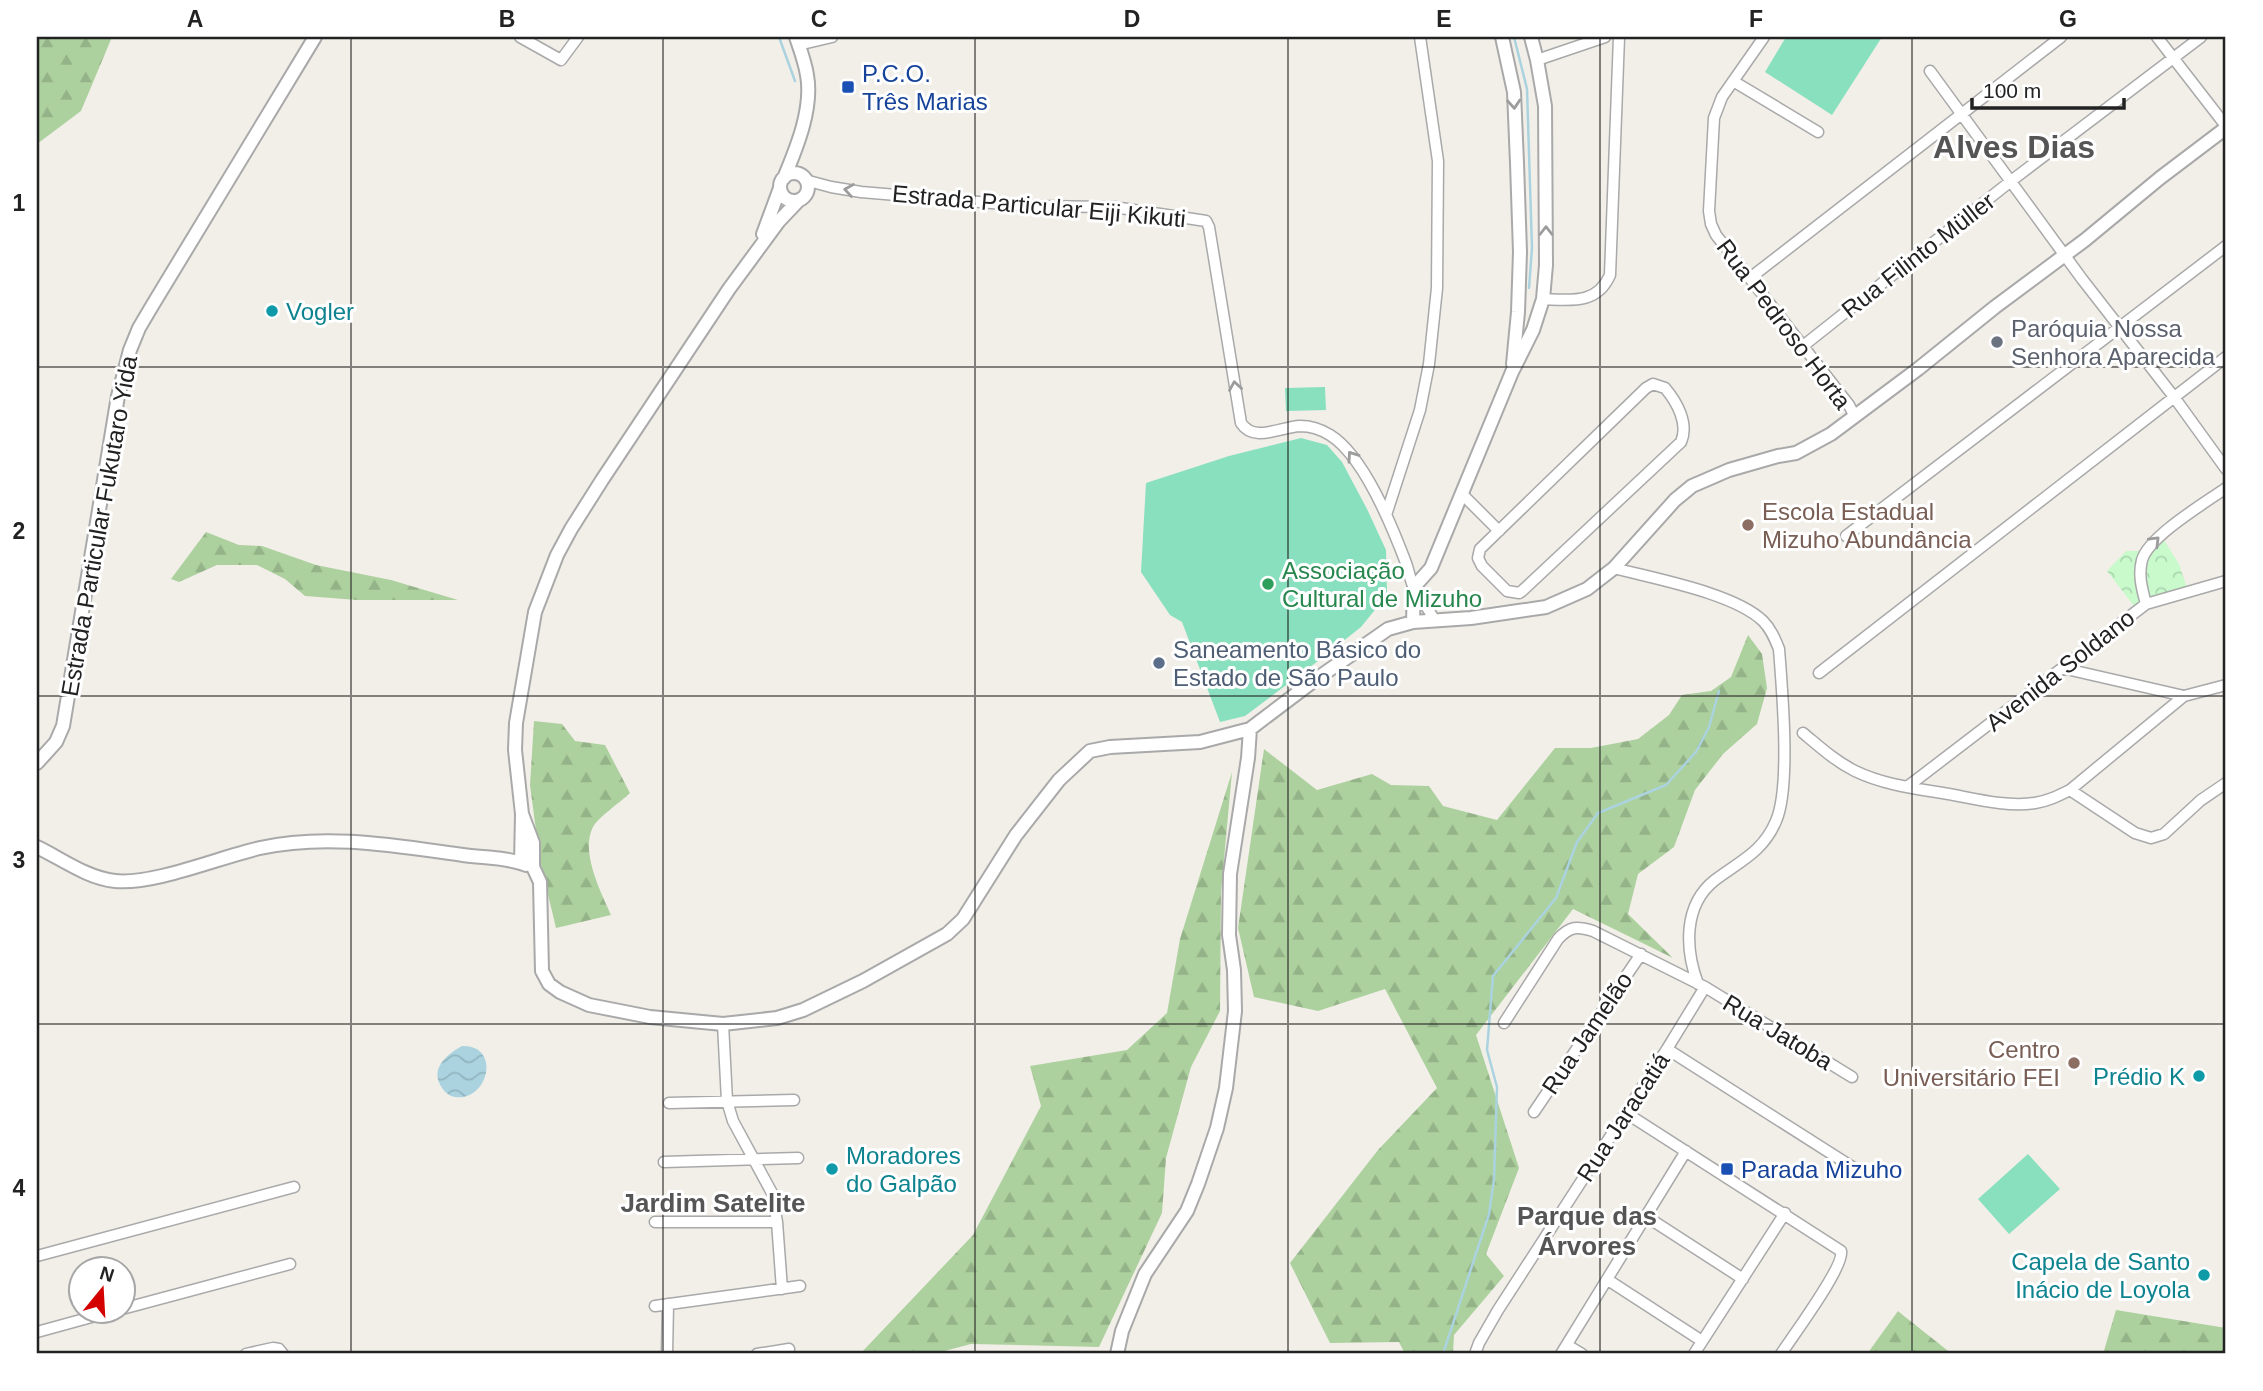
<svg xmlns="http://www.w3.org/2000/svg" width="2263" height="1391" font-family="Helvetica,sans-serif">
<defs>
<pattern id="forest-firs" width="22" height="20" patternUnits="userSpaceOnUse" patternTransform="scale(1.75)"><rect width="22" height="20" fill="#add19e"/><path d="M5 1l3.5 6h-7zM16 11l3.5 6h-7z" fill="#95b388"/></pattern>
<pattern id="park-crowns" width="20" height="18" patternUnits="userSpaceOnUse" patternTransform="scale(1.75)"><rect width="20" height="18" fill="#c8facc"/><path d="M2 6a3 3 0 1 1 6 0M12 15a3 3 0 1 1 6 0" fill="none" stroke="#acd6af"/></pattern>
<pattern id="water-waves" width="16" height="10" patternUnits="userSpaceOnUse" patternTransform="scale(1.75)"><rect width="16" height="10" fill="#aad3df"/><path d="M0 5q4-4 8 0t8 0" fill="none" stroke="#92b5bf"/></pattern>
</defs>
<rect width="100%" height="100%" fill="#f2efe9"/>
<!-- forest -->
<path fill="url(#forest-firs)" d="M37,37H112L81,111L37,144Z
M206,532L239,545L262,546L316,565L391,580L458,600H357L305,596L285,579L257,565H217L179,582L171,579Z
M1748,635L1762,654L1767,688L1757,724L1723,754L1695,790L1674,847L1638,874L1628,914L1673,958L1573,909L1476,1035L1519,1168L1486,1254L1504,1276L1454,1335L1453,1354H1405L1399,1342L1330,1343L1290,1263L1378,1150L1437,1088L1385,989L1318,1011L1254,997L1238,928L1264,749L1317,790L1372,774L1391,785L1429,786L1443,806L1497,820L1555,748H1591L1638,739L1669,715L1682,695L1711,691L1731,677Z
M534,721L562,724L575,741L605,745L630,793C621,802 598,817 593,827C580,852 601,892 611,915L556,928L540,861L530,785Z
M1232,772L1221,892L1220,1011L1191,1067L1166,1158L1162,1213L1099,1347L971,1344L933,1354H860L973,1235L1041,1106L1030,1066L1127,1050L1167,1013L1180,939Z
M2116,1310L2226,1328V1354H2103Z
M1898,1311L1904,1316L1952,1354H1867Z"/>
<!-- park -->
<path fill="url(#park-crowns)" d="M2164,540L2179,564L2189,594L2137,610L2107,571L2126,551H2148Z"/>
<!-- pitch -->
<path fill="#88e0be" d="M1786,37H1882L1832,115L1765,72Z
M1325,387L1326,410L1286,411L1285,388Z
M1301,438L1327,445L1342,462L1367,509L1386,550L1387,595L1361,627L1318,661L1245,716L1220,722L1182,622L1170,615L1141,572L1146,483L1229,456Z
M2028,1154L2060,1189L2009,1234L1978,1199Z"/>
<!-- water -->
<path fill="url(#water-waves)" d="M462,1046C502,1045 488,1102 455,1097C449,1096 446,1093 442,1088C429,1069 446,1055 462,1046Z"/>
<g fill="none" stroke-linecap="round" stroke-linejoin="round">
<!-- stream -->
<path stroke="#aad3df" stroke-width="2.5" d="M779,37L795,81
M1514,37L1527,89L1532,248L1529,288
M1443,1354L1489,1214L1494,1179L1497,1087L1487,1050L1493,976L1556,898L1577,842L1598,813L1666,785L1696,752L1709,727L1719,691"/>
<!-- minor casing -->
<g stroke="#a9a9a9" stroke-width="13">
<path id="minor" d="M520,37L561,60L578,37
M1764,37L1722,97L1714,118L1709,211L1711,224L1716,235L1849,405L1855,417
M2157,37L2226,126
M798,45L832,37
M1537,60L1605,37
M1930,71L2082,279L2174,397L2226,469
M1733,81L1818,132
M805,180L831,187L861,192L1026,206L1114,207L1206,221L1209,227L1241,423C1254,443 1280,427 1300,426C1310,426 1322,430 1330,435C1364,456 1392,526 1406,563C1409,571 1410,580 1414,588C1420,599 1429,608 1434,620
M1750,278L2061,37
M1543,299C1570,300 1597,305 1610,275L1619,37
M1803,346L2011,181L2201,37
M1653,384L1665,388C1677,402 1689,424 1681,442L1522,591L1519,593L1507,591L1482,566L1478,558L1480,549L1646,388Z
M1463,495L1499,531
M1386,515L1420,410L1429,364L1437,288L1438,161L1420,37
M1846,536L2226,246
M1614,568C1655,579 1734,593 1763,621C1771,629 1775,639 1779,649C1782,689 1791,787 1776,821C1763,852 1740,861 1715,880C1683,905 1685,949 1698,984
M2146,604C2142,589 2138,575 2142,560C2149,536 2205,503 2226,488
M2062,668L2184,696
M1819,673L2226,357
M1803,733C1820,747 1835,761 1855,771C1886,786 1921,789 1954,795C1980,800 2009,807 2035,803C2048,801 2058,796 2070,790L2184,696L2226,685
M1907,787L2146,604L2226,581
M2070,790L2135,833L2151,838L2164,834L2201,800L2226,783
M1504,1023L1558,939C1570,926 1577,926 1593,931L1705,987L1852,1077
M723,1024L727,1101L733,1121L772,1193L777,1222L782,1289
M1667,1049L1857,1170
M669,1103L794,1100
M1534,1112L1641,954
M1626,1113L1841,1251C1845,1266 1792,1337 1781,1354
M664,1162L798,1158
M1647,1217L1743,1279
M655,1222H777
M37,1256L294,1187
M1608,1280L1702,1341
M655,1306L800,1286
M122,1309L290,1264
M37,1332L117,1310
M1567,1345L1582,1354
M246,1354L273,1348L279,1349L283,1354
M667,1354L668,1304
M757,1354L789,1349
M1475,1354L1479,1343L1498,1310L1667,1049L1705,987
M1561,1354L1686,1151
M1694,1354L1785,1213"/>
</g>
<!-- tertiary casing -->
<g stroke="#a9a9a9" stroke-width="16">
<path id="tertiary" d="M1502,37L1514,92L1517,163L1520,252L1518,312L1513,364
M780 187a14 14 0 1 1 28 0a14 14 0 1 1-28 0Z
M784,178C797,147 813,108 807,75C805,62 800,49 796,37
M763,234L780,188
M1413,622L1414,587L1431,568L1512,372L1533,330L1543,299L1546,265L1545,106L1537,60L1531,37
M37,763L56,742L63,726L118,396L130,350L139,328L152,306L315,37
M522,814L533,843V867L540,882L542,971L549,984L560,992L589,1005L650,1017L723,1024L777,1018L803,1010L863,981L947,934L963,919L1016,835L1059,780L1090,751L1110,747L1200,742L1250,729L1312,682L1388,629L1413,622L1471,618L1546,607L1587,589L1614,568L1675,500L1692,486L1729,470L1778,456L1796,453L1831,434L1918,369L1995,307L2085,240L2160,178L2226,128
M37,847C62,859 87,878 115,881C154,885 220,857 260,848C327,833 397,846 463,855C483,858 507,857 526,865
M521,863L522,814L515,750L516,723L535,612L557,555L571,529L602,480L729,289L779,221L799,200
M1117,1354L1122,1331L1145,1274L1187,1211L1198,1184L1217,1128L1226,1088L1235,1011L1234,970L1229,935L1230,874L1248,758L1250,729"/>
</g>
<!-- minor -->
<use href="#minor" stroke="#fff" stroke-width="10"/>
<!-- tertiary -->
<use href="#tertiary" stroke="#fff" stroke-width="12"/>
</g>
<!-- one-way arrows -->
<defs><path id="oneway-chevron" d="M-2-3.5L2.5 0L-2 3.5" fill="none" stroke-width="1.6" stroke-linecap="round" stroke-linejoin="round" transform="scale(1.75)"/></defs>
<g stroke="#9c9c9c">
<use href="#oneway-chevron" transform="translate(1514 104) rotate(86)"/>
<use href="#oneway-chevron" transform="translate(849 190) rotate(-171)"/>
<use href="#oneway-chevron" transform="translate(1546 231) rotate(-90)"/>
<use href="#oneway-chevron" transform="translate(1235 386) rotate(-99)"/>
<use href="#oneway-chevron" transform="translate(1352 456) rotate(-125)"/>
<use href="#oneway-chevron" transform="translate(2155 541) rotate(-45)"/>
</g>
<!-- grid -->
<path fill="none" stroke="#222" stroke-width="2" stroke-opacity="0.55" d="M351,37V1354M663,37V1354M975,37V1354M1288,37V1354M1600,37V1354M1912,37V1354M37,367H2226M37,696H2226M37,1024H2226"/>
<!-- markers -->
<g fill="#1a4fb4" stroke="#fff" stroke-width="2.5">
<rect x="841" y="80" width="14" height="14" rx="3.5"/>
<rect x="1720" y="1162" width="14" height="14" rx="3.5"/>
</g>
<g fill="#0f9aa8" stroke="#fff" stroke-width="2.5">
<circle cx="272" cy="311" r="7"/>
<circle cx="2199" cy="1076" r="7"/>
<circle cx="832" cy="1169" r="7"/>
<circle cx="2204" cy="1275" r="7"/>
</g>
<circle fill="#6b7280" stroke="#fff" stroke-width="2.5" cx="1997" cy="342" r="7"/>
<g fill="#8d6e63" stroke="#fff" stroke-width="2.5">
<circle cx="1748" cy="525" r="7"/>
<circle cx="2074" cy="1063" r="7"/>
</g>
<circle fill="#2e9e5b" stroke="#fff" stroke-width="2.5" cx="1268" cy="584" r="7"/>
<circle fill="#5c6f8a" stroke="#fff" stroke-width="2.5" cx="1159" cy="663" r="7"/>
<g text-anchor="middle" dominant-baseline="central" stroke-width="6" stroke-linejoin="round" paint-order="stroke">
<!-- transit labels -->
<g font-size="24" fill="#164399" stroke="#fff" text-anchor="start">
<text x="862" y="73">P.C.O.<tspan x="862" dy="28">Três Marias</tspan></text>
<text x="1741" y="1169">Parada Mizuho</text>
</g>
<!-- street labels -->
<g font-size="24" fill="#222" stroke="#fff">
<text transform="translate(1039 206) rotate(5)">Estrada Particular Eiji Kikuti</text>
<text transform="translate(1918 255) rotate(-38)">Rua Filinto Müller</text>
<text transform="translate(1784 324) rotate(53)">Rua Pedroso Horta</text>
<text transform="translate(99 526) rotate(-80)">Estrada Particular Fukutaro Yida</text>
<text transform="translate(2060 670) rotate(-38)">Avenida Soldano</text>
<text transform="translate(1778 1032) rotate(31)">Rua Jatoba</text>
<text transform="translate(1587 1033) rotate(-56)">Rua Jamelão</text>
<text transform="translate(1623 1117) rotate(-57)">Rua Jaracatiá</text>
</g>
<!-- culture labels -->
<g font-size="24" fill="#0d838f" stroke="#fff" text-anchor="start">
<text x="286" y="311">Vogler</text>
<text x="2185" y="1076" text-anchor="end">Prédio K</text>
<text x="846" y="1155">Moradores<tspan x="846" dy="28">do Galpão</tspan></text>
<text x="2190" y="1261" text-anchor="end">Capela de Santo<tspan x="2190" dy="28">Inácio de Loyola</tspan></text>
</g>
<!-- worship labels -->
<g font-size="24" fill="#5b616d" stroke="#fff" text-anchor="start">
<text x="2011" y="328">Paróquia Nossa<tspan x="2011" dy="28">Senhora Aparecida</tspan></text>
</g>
<!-- education labels -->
<g font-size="24" fill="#785e54" stroke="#fff" text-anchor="start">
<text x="1762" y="511">Escola Estadual<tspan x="1762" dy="28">Mizuho Abundância</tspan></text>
<text x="2060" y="1049" text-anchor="end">Centro<tspan x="2060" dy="28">Universitário FEI</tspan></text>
</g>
<!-- leisure labels -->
<g font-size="24" fill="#27864d" stroke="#fff" text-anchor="start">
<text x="1282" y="570">Associação<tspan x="1282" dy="28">Cultural de Mizuho</tspan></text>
</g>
<!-- service labels -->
<g font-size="24" fill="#4e5e75" stroke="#fff" text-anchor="start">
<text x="1173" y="649">Saneamento Básico do<tspan x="1173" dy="28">Estado de São Paulo</tspan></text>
</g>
<!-- neighbourhood labels -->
<g font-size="26" font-weight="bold" fill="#555" stroke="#fff">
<text x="713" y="1203">Jardim Satelite</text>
<text x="1587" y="1216">Parque das<tspan x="1587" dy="30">Árvores</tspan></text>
</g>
<!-- district labels -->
<g font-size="32" font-weight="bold" fill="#555" stroke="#fff">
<text x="2014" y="147">Alves Dias</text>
</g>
</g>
<!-- border -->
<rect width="2263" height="1391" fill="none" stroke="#ffffff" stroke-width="77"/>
<!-- north arrow -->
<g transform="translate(102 1290) rotate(18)"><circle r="33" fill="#ffffff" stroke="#a7a7a7" stroke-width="2"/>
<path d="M0-5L12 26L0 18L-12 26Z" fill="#d40000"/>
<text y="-10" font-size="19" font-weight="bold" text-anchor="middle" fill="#222222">N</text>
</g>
<!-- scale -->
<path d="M1972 98v10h152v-10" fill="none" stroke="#222222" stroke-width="3.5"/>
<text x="1983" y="98" font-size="21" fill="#222222" stroke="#ffffff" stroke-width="5" paint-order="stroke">100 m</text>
<rect x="38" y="38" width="2186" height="1314" fill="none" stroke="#222" stroke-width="2.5"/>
<g font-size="23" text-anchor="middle" font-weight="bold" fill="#222">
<text x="195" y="27">A</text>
<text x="507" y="27">B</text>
<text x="819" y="27">C</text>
<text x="1132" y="27">D</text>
<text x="1444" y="27">E</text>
<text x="1756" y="27">F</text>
<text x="2068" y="27">G</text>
<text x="19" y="211">1</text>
<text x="19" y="539">2</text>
<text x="19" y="868">3</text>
<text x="19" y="1196">4</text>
</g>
</svg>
